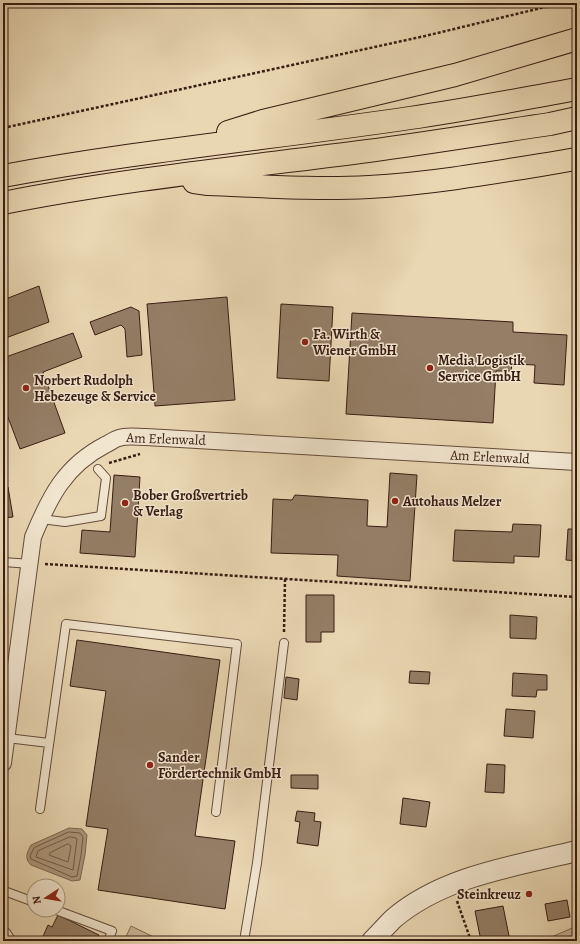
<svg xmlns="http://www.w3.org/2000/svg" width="580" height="944" font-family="Alegreya,serif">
<rect width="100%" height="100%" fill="#e9d7b3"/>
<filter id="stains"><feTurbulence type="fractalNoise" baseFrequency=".005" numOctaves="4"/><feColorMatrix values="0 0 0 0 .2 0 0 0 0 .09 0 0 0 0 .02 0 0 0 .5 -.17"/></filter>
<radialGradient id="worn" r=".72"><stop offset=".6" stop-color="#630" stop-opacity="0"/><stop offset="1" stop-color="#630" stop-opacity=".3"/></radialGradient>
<!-- green -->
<path fill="#cbb798" stroke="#826a56" d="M131,926L162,941H124Z
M577,926V941H542Z"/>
<!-- water -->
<path fill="#ad987d" stroke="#7e6753" d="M69,828L82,829L87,835L85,855L80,880L72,881L31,865C24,858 27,853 31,845Z"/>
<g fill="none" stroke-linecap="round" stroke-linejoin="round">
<!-- shore -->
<path stroke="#725a48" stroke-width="1" d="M69,832L80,833L83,837L81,855L77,876L72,877L31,859L30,856L34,848Z
M70,837L76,838L77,839L73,870L36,857L38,851Z
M68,844L71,846L68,862L49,855L50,853Z"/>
</g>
<!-- building -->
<path fill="#947e66" stroke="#381d13" d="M39,286L49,322L3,339V300Z
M227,297L235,400L155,406L147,304Z
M281,304L333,307L329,381L277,378Z
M131,307L139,311L142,355L127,357L125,329L121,325L95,335L90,322Z
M352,313L513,322V332L567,335L564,385L534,383L535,365L512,364L511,371H496L493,423L346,414Z
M73,333L82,357L43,372L65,433L20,449L3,404V358Z
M390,473L417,475L410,581L337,576L338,555L271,553L273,499L292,500L295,495L368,500L367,526L387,527Z
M114,475L140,477L135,557L80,553L82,530L110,532Z
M8,487L13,517L3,518V488Z
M513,524L541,525L539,557L514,556V563L453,561L455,530L512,532Z
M568,529H577V561L566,560Z
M306,595H334V632H321V642H306Z
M510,615L537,617L536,639L510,638Z
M77,640L220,660L195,836L235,841L225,909L98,890L108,829L86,826L106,691L70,686Z
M410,671L430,672L429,684L409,683Z
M513,673L547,675V690H537L536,697L512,696Z
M286,677L299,679L297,700L284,698Z
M506,709L535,711L533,738L504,736Z
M487,764L505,765L504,793L485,792Z
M291,775H318V789L291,788Z
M403,798L430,802L426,827L400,824Z
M297,811L315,813L314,821L321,822L318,846L297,843L300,822L295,821Z
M567,900L570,917L548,921L545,904Z
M503,906L510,941H481L475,911Z
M58,915L99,935L96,941H41L48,925L52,927Z"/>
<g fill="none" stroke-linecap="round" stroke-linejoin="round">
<!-- service casing -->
<g stroke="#644c3b" stroke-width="10">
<path id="service" d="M41,519L65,522L101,516L106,478L98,469
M3,562L31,564
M7,738L49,743
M40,809L66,624L237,644L216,812
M3,892H7L34,902
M56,910L112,931L108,941
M244,941L257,863L284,643"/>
</g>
<!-- minor casing -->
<g stroke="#644c3b" stroke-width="18">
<path id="minor" d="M3,763L33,537C50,496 65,466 105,445C110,443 114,439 119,438C127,435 138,437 146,437L577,462
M3,935L7,941"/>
</g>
<!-- tertiary casing -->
<g stroke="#644c3b" stroke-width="22">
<path id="tertiary" d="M372,941C379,934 386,926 393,919C443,876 515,866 577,851"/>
</g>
<!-- trunk casing -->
<g stroke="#381d13" stroke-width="24">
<path id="trunk" d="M228,132L263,121L455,75L577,39
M3,176C138,151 275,138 410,118C466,110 521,99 577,89
M194,182L208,184C261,186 316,190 369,187C439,183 508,170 577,159
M3,203C124,179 246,167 368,151C429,143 489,133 550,124L577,118"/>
</g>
<!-- path -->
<path stroke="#381d13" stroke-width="2.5" stroke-dasharray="3 2" stroke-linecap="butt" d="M3,128L425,36L562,3
M109,463L140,454
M45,564L577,597
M284,632L285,579
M457,901L471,941"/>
<!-- service -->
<use href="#service" stroke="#f1e5ce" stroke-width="8"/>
<!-- minor -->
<use href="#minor" stroke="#f1e5ce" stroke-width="16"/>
<!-- tertiary -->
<use href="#tertiary" stroke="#f1e5ce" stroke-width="20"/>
<!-- trunk -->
<use href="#trunk" stroke="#e9d7b3" stroke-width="22"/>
</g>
<!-- markers -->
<g fill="#8f2418" stroke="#f1e5ce" stroke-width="1.5">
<circle cx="305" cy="342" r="4"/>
<circle cx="430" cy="368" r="4"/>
<circle cx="26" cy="388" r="4"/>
<circle cx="395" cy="501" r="4"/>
<circle cx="125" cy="503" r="4"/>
<circle cx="150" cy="765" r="4"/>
<circle cx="529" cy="894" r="4"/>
</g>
<g text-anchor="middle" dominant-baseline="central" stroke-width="3" stroke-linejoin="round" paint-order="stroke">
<!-- poi labels -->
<g font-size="14" font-weight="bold" fill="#381d13" stroke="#f1e5ce" text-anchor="start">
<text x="313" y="334">Fa. Wirth &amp;<tspan x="313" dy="16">Wiener GmbH</tspan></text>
<text x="438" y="360">Media Logistik<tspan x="438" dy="16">Service GmbH</tspan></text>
<text x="34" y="380">Norbert Rudolph<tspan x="34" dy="16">Hebezeuge &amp; Service</tspan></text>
<text x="133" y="495">Bober Großvertrieb<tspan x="133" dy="16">&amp; Verlag</tspan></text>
<text x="403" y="501">Autohaus Melzer</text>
<text x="158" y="757">Sander<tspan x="158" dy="16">Fördertechnik GmbH</tspan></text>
<text x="521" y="894" text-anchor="end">Steinkreuz</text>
</g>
<!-- street labels -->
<g font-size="14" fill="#381d13" stroke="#f1e5ce">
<text transform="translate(166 439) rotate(2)">Am Erlenwald</text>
<text transform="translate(490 457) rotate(3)">Am Erlenwald</text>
</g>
</g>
<!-- margin -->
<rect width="580" height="944" fill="none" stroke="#e9d7b3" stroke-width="16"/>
<rect x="4" y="4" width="572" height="936" fill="none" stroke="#381d13" stroke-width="2"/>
<rect x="8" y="8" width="564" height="928" fill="none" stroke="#381d13"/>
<!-- north arrow -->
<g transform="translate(46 898) rotate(258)"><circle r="19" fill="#f1e5ce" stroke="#a79583"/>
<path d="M0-3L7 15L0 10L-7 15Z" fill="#8f2418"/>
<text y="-6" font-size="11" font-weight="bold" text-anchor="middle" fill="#381d13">N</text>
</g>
<rect width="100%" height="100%" filter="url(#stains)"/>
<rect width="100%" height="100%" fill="url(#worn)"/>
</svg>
